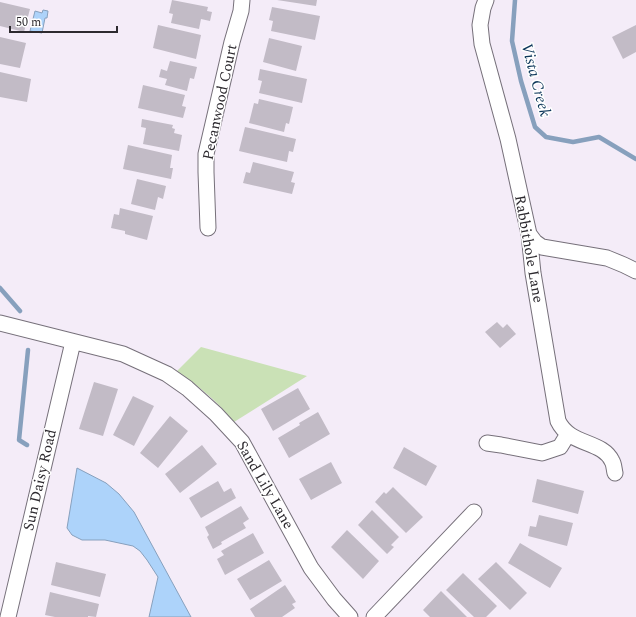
<svg xmlns="http://www.w3.org/2000/svg" width="636" height="617" font-family="Spectral,serif">
<rect width="100%" height="100%" fill="#f4ecf8"/>
<!-- green -->
<path fill="#cae1b6" d="M201,347L307,376L234,422C217,401 200,387 177,371Z"/>
<!-- water -->
<path fill="#add3fa" stroke="#87a0bd" d="M43,10L48,11L47,18H45L42,33L30,31L35,11L42,13Z
M77,468L106,483L119,494L134,512L191,617H149L158,577L147,560L140,551L133,546L105,540H82L72,535L67,528Z"/>
<g fill="none" stroke-linecap="round" stroke-linejoin="round">
<!-- stream -->
<path stroke="#87a0bd" stroke-width="4.5" d="M515,0L512,41L521,81L535,127L546,137L573,142L599,137L636,159
M0,288L20,311
M27,445L19,440L28,350"/>
</g>
<!-- building -->
<path fill="#c2bbc6" d="M172,0L208,7L207,11L212,12L210,21L201,19L199,29L171,23L173,14L169,13Z
M277,0H317L316,6Z
M0,2L30,9L24,32L0,26Z
M272,7L320,16L315,40L271,31L273,21L269,20Z
M158,25L201,35L196,59L153,48Z
M636,25V52L623,59L612,37Z
M0,37L26,43L20,68L0,64Z
M269,38L302,46L296,71L263,62Z
M170,61L197,67L194,79L190,78L187,91L165,85L167,79L159,77L161,69L167,71Z
M260,69L307,79L302,103L259,93L262,81L258,80Z
M0,72L31,79L27,102L0,97Z
M143,85L185,95L182,106L186,107L183,118L138,108Z
M259,99L293,107L289,124L286,123L284,132L249,123L254,103L258,104Z
M142,119L173,125L172,128L175,129L174,133L182,135L179,151L143,144L146,128L141,127Z
M245,127L296,139L293,152L289,151L287,162L239,151Z
M128,145L172,155L170,168H173L171,179L123,169Z
M253,162L294,172L291,182L295,183L292,194L243,183L246,172L250,173Z
M137,179L166,186L163,199L158,197L155,210L131,204Z
M120,208L153,216L147,240L125,234V231L111,228L114,214L119,215Z
M497,322L503,328L507,324L516,334L500,348L485,332Z
M94,382L118,389L103,436L79,429Z
M298,388L310,409L273,431L261,409Z
M133,396L154,406L134,446L113,435Z
M318,412L330,434L289,458L278,438L300,425L299,423Z
M170,416L188,431L158,468L140,453Z
M202,445L217,464L180,493L165,474Z
M404,447L437,466L426,486L393,468Z
M331,462L342,483L311,500L299,479Z
M537,479L584,491L578,514L532,502Z
M218,481L224,492L231,488L236,498L201,518L189,498Z
M393,487L423,517L406,533L375,502L384,492L386,494Z
M241,506L249,519L243,523L246,528L221,542L222,544L213,549L207,537L209,535L205,527Z
M372,510L399,537L391,545L394,547L387,554L358,525Z
M539,515L573,523L567,546L528,536L530,526L536,527Z
M347,530L379,561L363,579L331,547Z
M253,533L264,553L225,575L217,559L224,555L221,551Z
M520,543L562,568L550,588L508,563Z
M269,560L282,581L250,600L237,579Z
M56,562L106,574L100,597L51,585Z
M496,562L527,593L510,610L478,579Z
M463,573L497,606L486,617H474L446,590Z
M285,585L296,602L292,604L295,608L282,617H255L250,609Z
M441,591L467,617H430L423,610Z
M50,592L99,604L96,617L88,616V617H55L45,615Z"/>
<g fill="none" stroke-linecap="round" stroke-linejoin="round">
<!-- minor casing -->
<g stroke="#76707a" stroke-width="17">
<path id="minor" d="M486,0L483,8L480,25L482,44L508,139L529,234L533,273L558,421C570,446 602,440 612,461C614,464 614,469 615,473
M208,228L206,172V154L232,42L241,11L242,0
M529,234L535,242L542,247L607,258L624,265L636,271
M0,323L123,354L167,374L187,388L216,414L242,442L311,568L334,599L350,617
M487,443L501,445L542,453L560,447L568,434
M8,617L73,342
M374,617L474,512"/>
</g>
<!-- minor -->
<use href="#minor" stroke="#fff" stroke-width="15"/>
</g>
<g text-anchor="middle" dominant-baseline="central" stroke-width="3" stroke-linejoin="round" paint-order="stroke">
<!-- street labels -->
<g font-size="15" fill="#2d2a2f" stroke="#fff">
<text transform="translate(220 102) rotate(-78)">Pecanwood Court</text>
<text transform="translate(529 249) rotate(80)">Rabbithole Lane</text>
<text transform="translate(40 480) rotate(-77)">Sun Daisy Road</text>
<text transform="translate(265 485) rotate(60)">Sand Lily Lane</text>
</g>
<!-- water labels -->
<g font-size="16" font-style="italic" fill="#0d365a" stroke="#fff">
<text transform="translate(536 80) rotate(75)">Vista Creek</text>
</g>
</g>
<!-- scale -->
<path d="M10 26v6h107v-6" fill="none" stroke="#2d2a2f" stroke-width="2"/>
<text x="16" y="26" font-size="12" fill="#2d2a2f" stroke="#ffffff" stroke-width="3" paint-order="stroke">50 m</text>
</svg>
